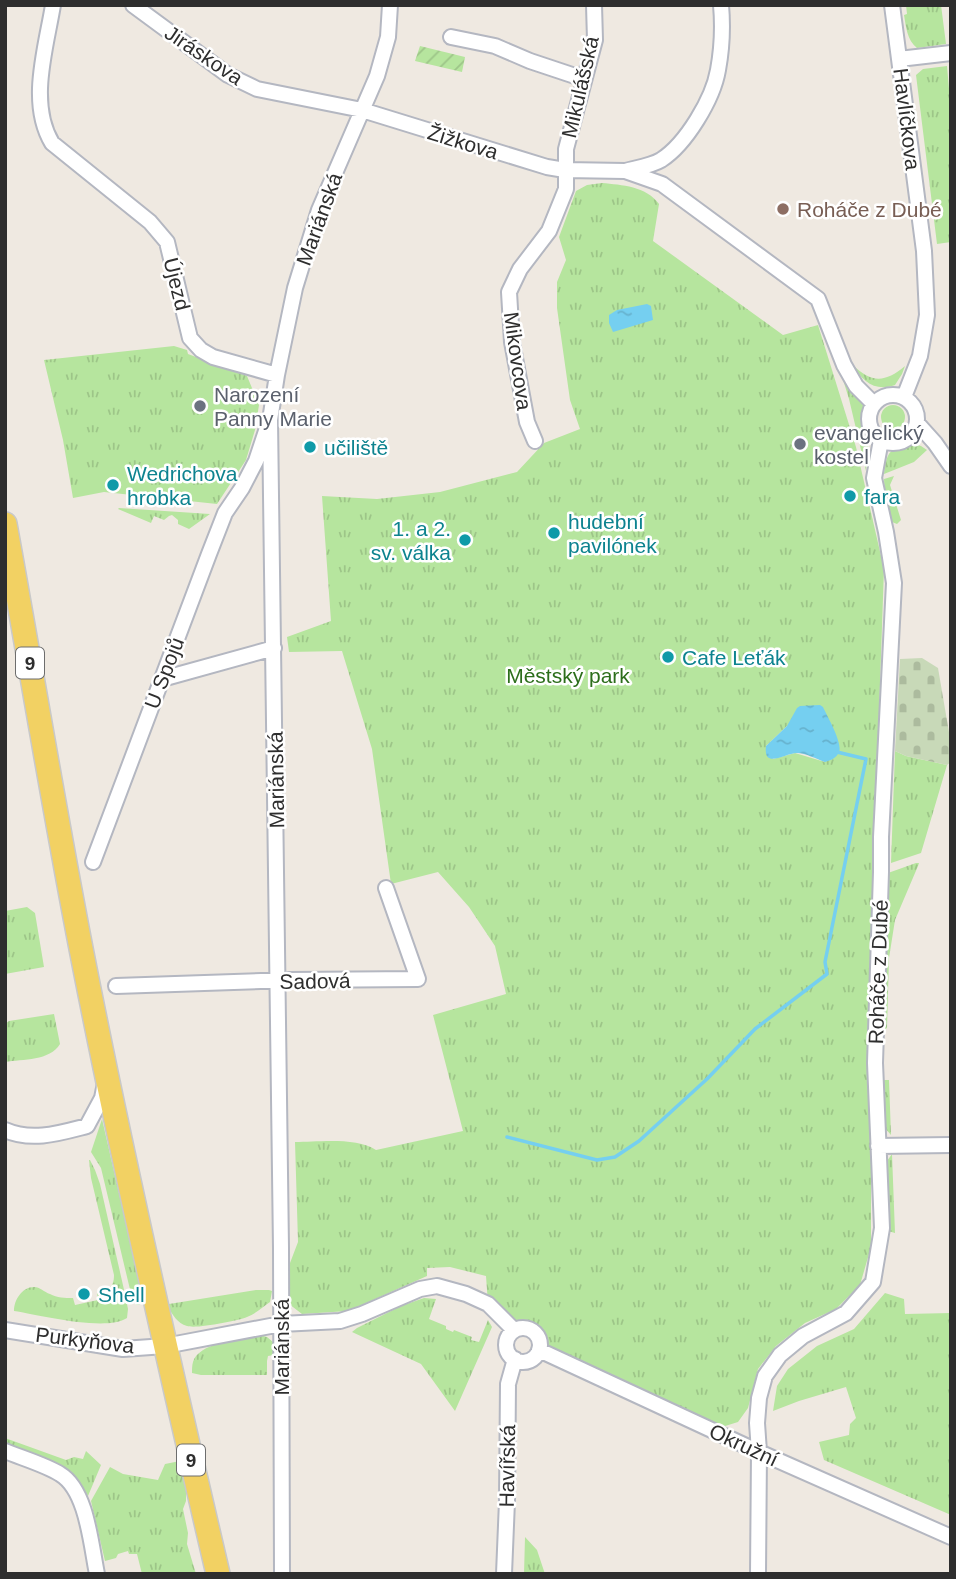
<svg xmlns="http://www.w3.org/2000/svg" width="956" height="1579" font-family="Arial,sans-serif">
<defs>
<pattern id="grass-tufts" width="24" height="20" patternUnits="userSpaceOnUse" patternTransform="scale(1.75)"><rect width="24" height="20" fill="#b6e59e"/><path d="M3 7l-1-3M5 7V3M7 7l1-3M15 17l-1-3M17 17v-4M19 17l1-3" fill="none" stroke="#9dc588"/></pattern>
<pattern id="cemetery-stones" width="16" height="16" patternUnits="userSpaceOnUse" patternTransform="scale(1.75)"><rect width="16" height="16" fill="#c8d9b8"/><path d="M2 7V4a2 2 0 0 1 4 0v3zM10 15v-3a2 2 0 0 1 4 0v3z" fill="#acbb9e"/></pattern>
<pattern id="garden-furrows" width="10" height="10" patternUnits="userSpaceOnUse" patternTransform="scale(1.75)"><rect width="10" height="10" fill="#b6e59e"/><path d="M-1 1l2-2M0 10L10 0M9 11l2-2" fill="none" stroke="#9dc588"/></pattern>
<pattern id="water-ripples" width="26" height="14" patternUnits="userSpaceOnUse" patternTransform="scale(1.75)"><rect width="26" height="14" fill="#75cff0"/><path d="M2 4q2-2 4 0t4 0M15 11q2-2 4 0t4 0" fill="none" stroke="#66b2ce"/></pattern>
</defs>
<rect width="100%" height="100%" fill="#efe9e1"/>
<!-- grass -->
<path fill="url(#grass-tufts)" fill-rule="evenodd" d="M906,5H941L946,44L917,48C907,40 906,27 904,15L907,14Z
M947,66L951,111V242L937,244L916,75L923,69Z
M602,183C622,185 646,186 659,204L653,241L783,335L818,325L856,447L884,569L867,1059L871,1154V1247L860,1285L836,1309L805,1323L776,1346L758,1369L748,1408L738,1422L722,1427L539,1350C540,1332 532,1326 514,1330L488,1304L486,1276L450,1267L427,1268V1276L348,1311L302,1314L289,1304L290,1263L298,1242L295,1142C318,1142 357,1137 376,1150L463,1131L433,1015L506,994L495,946L469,907L438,872L391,884L372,749L342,651L289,652L287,637L331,621L322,496L377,499L440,492L517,472L544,443L580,429L570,400L557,308V282L566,260L559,237L576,191L587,185ZM787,726L825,762L795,753L773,759L766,746Z
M174,346L187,350L188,354L247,376L259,405L255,430L246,460L217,504L104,492L73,498L63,440L44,360Z
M853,365C871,383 885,383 905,366L902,374L895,385C876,392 862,382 853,365Z
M840,370L863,405L864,421L869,435L866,471L849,399Z
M881 417a12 12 0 1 1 24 0a12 12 0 1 1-24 0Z
M911,443L921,446L927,450L914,462L884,474C886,454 890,446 911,443Z
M894,476L890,485L901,520L897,524L892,522L890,520L885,500L884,479Z
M119,508L210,514L189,529L178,524V520L172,515L169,516L164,520L154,516L151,523L118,509Z
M895,751L906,756L947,765L921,853L891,863Z
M916,863H919L918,866L895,920L889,958L887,1028L881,1032L888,873Z
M27,907L35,913L44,967L5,974V911Z
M54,1014L60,1044C50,1061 23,1059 5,1062V1024L9,1021Z
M882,1080H889L891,1135L884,1127Z
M102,1119L144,1303L137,1305L133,1302L101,1168L91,1152Z
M892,1154L895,1233L888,1231L885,1166L887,1161Z
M89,1160H90L95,1170L100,1184L125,1294L128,1309L127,1318C106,1332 40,1315 14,1311C14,1300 22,1287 34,1287C40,1287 44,1292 50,1294C57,1298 65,1298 73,1298L75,1305L98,1300L97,1293C108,1290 114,1288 114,1275L91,1178Z
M256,1290H269L272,1291L270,1302C263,1307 255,1314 247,1317C237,1321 196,1329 187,1326C177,1323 173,1315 168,1307L169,1304Z
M885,1293L904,1299L905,1314L951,1313V1515L824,1460L819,1442L849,1435L850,1424L856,1418L846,1387L799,1401L773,1411L777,1386L788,1369L817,1346L854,1329Z
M424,1298L436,1299L429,1319L446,1326V1329L453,1332L454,1330L472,1337L471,1340L479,1342L488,1320L492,1327L455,1411L421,1364L352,1332L357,1328L401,1306Z
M260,1335L267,1337L273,1342L274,1355L268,1356L267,1361V1375H201L192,1373C192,1369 192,1365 193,1362C199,1342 242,1339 260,1335Z
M5,1438L66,1460L74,1457L83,1459L86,1451L101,1465L88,1496C70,1461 39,1457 5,1443Z
M180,1461L186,1480V1501L183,1509L188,1533L187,1544L196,1574H142L137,1554H129L128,1551L118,1554L116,1558L105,1561L91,1501L110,1467L123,1474L158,1480L165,1464Z
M525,1537L537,1550L545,1574H524Z"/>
<!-- cemetery -->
<path fill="url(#cemetery-stones)" d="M922,658L938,668L951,744V762L947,765L906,756L895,751L900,659Z"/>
<!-- garden -->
<path fill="url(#garden-furrows)" d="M420,46L465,57L462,72L415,61Z"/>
<!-- water -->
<path fill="url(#water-ripples)" d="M647,304L651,306L653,320L613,332L609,323V315L617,310Z
M820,705L823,707C827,716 843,743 839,752C837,758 829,761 825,762C816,759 806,753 797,753C785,753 763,770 766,746L787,726L797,708L800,706Z"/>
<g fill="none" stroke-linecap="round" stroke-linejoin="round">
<!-- stream -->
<path stroke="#75cff0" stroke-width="3.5" d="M507,1137L597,1160L615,1157L639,1141L707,1079L755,1029L827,974L825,962L866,759L837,752"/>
<!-- street casing -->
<g stroke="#b4b7c1" stroke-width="18">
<path id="street" d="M53,5C46,48 28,103 52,143L150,222L167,242L190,338L201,350L213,357L277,375
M133,5L228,75L257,89L362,110L547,167L565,170L625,171L662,184L818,299L844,365L856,386L874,404
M892,5L924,251L927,315L920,356L904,397
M451,37L495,46L530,61L584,79
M899,59L951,53
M625,171C636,168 651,166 661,160C686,144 713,99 718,70C722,48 723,27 721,5
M869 419a24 24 0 1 1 48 0a24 24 0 1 1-48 0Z
M917,423L935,443L951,466
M535,441L527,422L512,342L509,292L520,269L549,231L566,189V149L595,40L594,5
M162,679L274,648
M93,862L209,554L225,513L242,488L256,461L266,431
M116,986L289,980L418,979L386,888
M5,1130C32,1142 60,1133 87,1126L102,1098L105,1083
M878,1146L951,1145
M506 1345a17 17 0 1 1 34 0a17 17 0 1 1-34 0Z
M5,1330L123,1349L165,1346L281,1324L340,1321L362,1314L420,1289L437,1286L466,1294L488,1304L514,1330
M539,1350L759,1452L951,1537
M5,1451C22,1458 46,1465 60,1474C87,1490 91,1545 97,1574
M282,1574L281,1248L270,420L277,375L295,288L319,210L377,76L388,37L390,5
M504,1574L507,1501L508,1384L515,1359
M758,1574L759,1452L757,1423L759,1398L765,1376L780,1355L803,1336L846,1313L873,1282L882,1228L875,1063L881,872V837L894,583L886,532L874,478L881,440"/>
</g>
<!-- primary casing -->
<g stroke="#c9c9c9" stroke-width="26">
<path id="primary" d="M5,524C32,673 56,822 85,969C125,1172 171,1373 218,1574"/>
</g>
<!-- street -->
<use href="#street" stroke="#fff" stroke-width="14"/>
<!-- primary -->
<use href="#primary" stroke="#f2d163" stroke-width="23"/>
</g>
<!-- markers -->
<circle fill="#8d6e63" stroke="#fff" stroke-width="2.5" cx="783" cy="209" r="7"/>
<g fill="#6b7280" stroke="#fff" stroke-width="2.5">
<circle cx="200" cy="406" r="7"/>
<circle cx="800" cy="444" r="7"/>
</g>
<g fill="#0f9aa8" stroke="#fff" stroke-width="2.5">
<circle cx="310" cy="447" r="7"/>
<circle cx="113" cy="485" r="7"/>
<circle cx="850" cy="496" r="7"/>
<circle cx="554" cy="533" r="7"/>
<circle cx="465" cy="540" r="7"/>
<circle cx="668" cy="657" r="7"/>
<circle cx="84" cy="1294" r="7"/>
</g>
<g text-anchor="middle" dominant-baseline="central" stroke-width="5" stroke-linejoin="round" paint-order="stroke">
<!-- shield labels -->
<g fill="#fff" stroke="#6d6d6d" stroke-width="2">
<rect x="16" y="647.5" width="28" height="31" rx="5"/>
<rect x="177" y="1444.5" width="28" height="31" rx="5"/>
</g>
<g font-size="19" font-weight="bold" fill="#2e2e2e">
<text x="30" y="663">9</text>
<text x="191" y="1460">9</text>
</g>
<!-- street labels -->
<g font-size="21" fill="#2e2e2e" stroke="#fff">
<text transform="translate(204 55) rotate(34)">Jiráskova</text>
<text transform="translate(580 87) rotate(-77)">Mikulášská</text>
<text transform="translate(907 119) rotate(83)">Havlíčkova</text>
<text transform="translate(463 142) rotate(17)">Žižkova</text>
<text transform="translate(319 219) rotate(-70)">Mariánská</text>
<text transform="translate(177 284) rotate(76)">Újezd</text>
<text transform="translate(518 361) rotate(82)">Mikovcova</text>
<text transform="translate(164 673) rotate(-69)">U Spojů</text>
<text transform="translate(276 780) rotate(-91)">Mariánská</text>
<text transform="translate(878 972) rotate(-88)">Roháče z Dubé</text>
<text transform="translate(315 981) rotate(-1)">Sadová</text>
<text transform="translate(85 1340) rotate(7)">Purkyňova</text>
<text transform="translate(281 1347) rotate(-90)">Mariánská</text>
<text transform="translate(744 1445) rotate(25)">Okružní</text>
<text transform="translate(507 1466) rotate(-89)">Havířská</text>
</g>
<!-- education labels -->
<g font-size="21" fill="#785e54" stroke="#fff" text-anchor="start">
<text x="797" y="209">Roháče z Dubé</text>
</g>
<!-- worship labels -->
<g font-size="21" fill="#5b616d" stroke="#fff" text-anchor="start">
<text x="214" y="394">Narození<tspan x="214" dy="24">Panny Marie</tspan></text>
<text x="814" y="432">evangelický<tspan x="814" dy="24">kostel</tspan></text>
</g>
<!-- culture labels -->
<g font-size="21" fill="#0d838f" stroke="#fff" text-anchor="start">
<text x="324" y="447">učiliště</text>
<text x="127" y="473">Wedrichova<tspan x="127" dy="24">hrobka</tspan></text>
<text x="864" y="496">fara</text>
<text x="568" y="521">hudební<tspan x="568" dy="24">pavilónek</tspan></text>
<text x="451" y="528" text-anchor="end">1. a 2.<tspan x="451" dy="24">sv. válka</tspan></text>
<text x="682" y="657">Cafe Leťák</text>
<text x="98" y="1294">Shell</text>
</g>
<!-- park labels -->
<g font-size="21" fill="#2c6e1b" stroke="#fff">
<text x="568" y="675">Městský park</text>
</g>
</g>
<!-- border -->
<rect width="956" height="1579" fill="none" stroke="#2e2e2e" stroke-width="14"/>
</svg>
